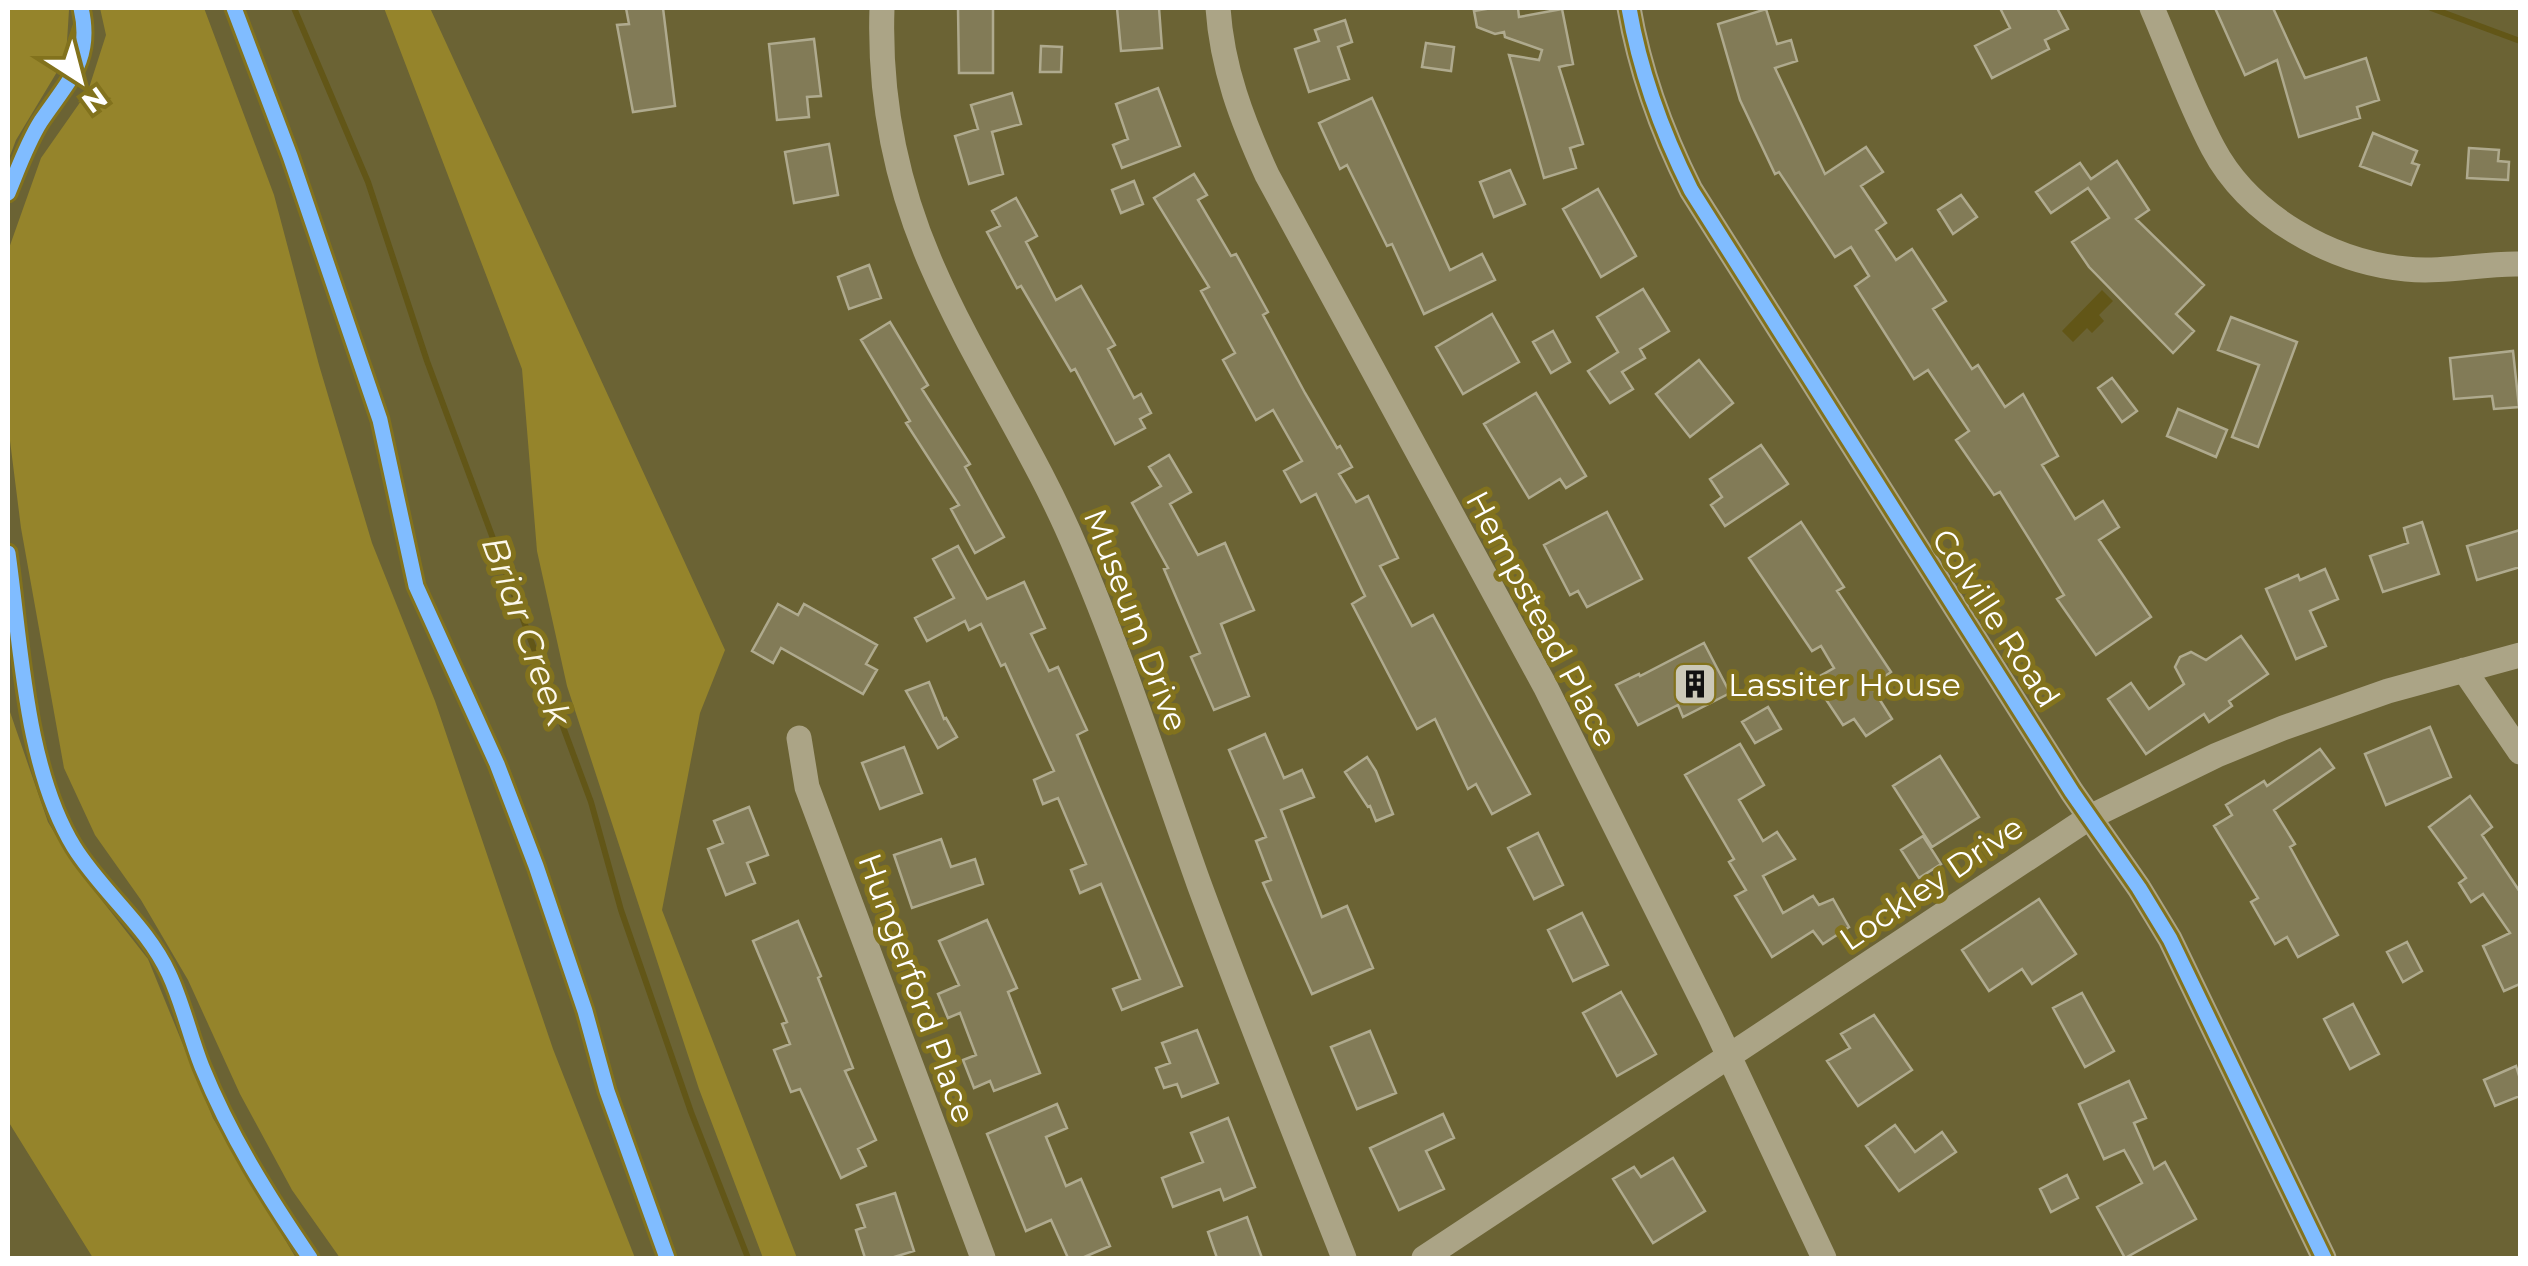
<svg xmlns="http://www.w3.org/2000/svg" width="2528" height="1266" font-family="Montserrat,sans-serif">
<rect width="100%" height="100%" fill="#6b6334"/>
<!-- green -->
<path fill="#95842b" d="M8,8L69,10L66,57L16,140L8,161Z
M100,8H204L274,195L319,365L372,543L435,701L553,1049L635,1258H340L292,1190L240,1094L188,980L141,900L95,835L64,768L21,528L8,425V251L41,158L88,91L106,35Z
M384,8H430L725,650L700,713L662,910L797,1258H763L699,1089L567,686L537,551L522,369Z
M8,695L10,712L48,822L74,865L148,959L213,1118L296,1258H93L8,1121Z"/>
<!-- water -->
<path fill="#625617" d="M2102,290L2113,301L2099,315L2104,321L2092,333L2087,328L2073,342L2062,331Z"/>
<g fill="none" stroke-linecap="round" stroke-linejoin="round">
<!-- stream -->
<path stroke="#625617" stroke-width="6" d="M294,8L368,182L427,361L591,802L621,910L691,1112L748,1258
M2431,8L2520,41"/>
</g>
<!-- building -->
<path fill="#827b57" stroke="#afaa8e" stroke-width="2.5" d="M626,8H663L675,106L633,112L617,25L629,24Z
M958,8H993V73H959Z
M1117,8H1159L1162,48L1121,51Z
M1492,8H1518L1519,17L1562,9L1573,64L1559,67L1583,144L1570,148L1576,168L1544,178L1509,55L1539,60L1542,50L1505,37L1504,32L1495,34L1477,27L1474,11Z
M2000,8H2057L2068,29L2045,40L2049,49L1992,78L1975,46L2010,28Z
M2215,8H2273L2305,78L2366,58L2379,100L2357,107L2360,118L2299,137L2277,60L2245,75Z
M1766,9L1777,44L1791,40L1797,61L1775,68L1825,174L1866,147L1883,172L1861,186L1886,223L1876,230L1896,260L1912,249L1946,301L1933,309L1972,369L1978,365L2005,407L2023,394L2058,456L2042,465L2075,519L2103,501L2119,527L2099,540L2151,617L2096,655L2057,599L2064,595L2000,492L1994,495L1956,440L1969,431L1928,370L1914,379L1855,286L1869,276L1851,247L1835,257L1779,172L1775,174L1740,100L1718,24Z
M1345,20L1352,42L1338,47L1349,79L1309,92L1295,49L1319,41L1315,30Z
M814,39L821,96L807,97L809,117L777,120L769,44Z
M1426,43L1454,47L1451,71L1422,67Z
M1041,46L1062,47L1061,72H1040Z
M1158,88L1180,146L1122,168L1113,145L1128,139L1116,104Z
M1012,93L1021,124L992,132L1003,174L969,184L955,136L978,129L971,105Z
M1372,98L1450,270L1482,254L1495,280L1424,314L1392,244L1387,246L1347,165L1340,169L1319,123Z
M2373,133L2417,151L2412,163L2419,165L2411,185L2360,166Z
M829,144L838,195L794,203L785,152Z
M2469,148L2499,150L2498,161L2509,162L2508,180L2467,178Z
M2117,161L2149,210L2136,219L2204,285L2176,314L2194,331L2173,353L2089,267L2072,242L2109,218L2088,188L2051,213L2036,192L2080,163L2091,179Z
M1510,170L1525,204L1494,217L1480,182Z
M1194,174L1207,195L1198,200L1231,256L1236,254L1268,312L1263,315L1305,393L1337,448L1340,446L1352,467L1339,474L1356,502L1368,496L1398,558L1380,566L1412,626L1433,615L1530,794L1492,814L1476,784L1468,789L1435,719L1417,729L1352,604L1365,596L1316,494L1301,502L1284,471L1302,461L1273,410L1256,420L1223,360L1235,353L1201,291L1209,287L1154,198Z
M1134,181L1143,204L1121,213L1112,190Z
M1598,189L1636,256L1601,277L1563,209Z
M1961,195L1977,217L1953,234L1938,210Z
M1016,198L1037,236L1026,242L1056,300L1081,286L1115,345L1108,349L1134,398L1141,394L1151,413L1140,419L1145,428L1115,444L1075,369L1071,371L1021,286L1017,288L987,232L1000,226L992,211Z
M869,265L881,298L849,309L838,277Z
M1643,289L1669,331L1640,349L1645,358L1622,372L1633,389L1610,403L1588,371L1618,352L1597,317Z
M1492,314L1519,362L1463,394L1436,347Z
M2231,317L2297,342L2258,447L2232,437L2259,365L2218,350Z
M890,322L928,385L922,389L970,464L965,467L1004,537L975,553L951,509L959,505L906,423L910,421L861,340Z
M1553,331L1570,362L1551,373L1533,342Z
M2513,351L2519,407L2494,409L2492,396L2454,399L2450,358Z
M1699,360L1733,403L1690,437L1656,394Z
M2112,378L2137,411L2122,422L2098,388Z
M1536,393L1586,476L1566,488L1560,479L1529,498L1484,424Z
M2178,409L2227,430L2216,457L2167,436Z
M1761,445L1788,484L1725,526L1711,505L1722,497L1710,479Z
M1169,455L1191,492L1170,504L1198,555L1225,543L1254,610L1221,624L1249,696L1214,710L1191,657L1200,653L1164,569L1168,568L1132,503L1161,486L1149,467Z
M1607,512L1642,579L1587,607L1578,591L1570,595L1544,545Z
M1801,522L1844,587L1837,591L1891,672L1871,686L1892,719L1866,736L1854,719L1843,725L1813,680L1834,668L1821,646L1812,651L1749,558Z
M2422,522L2439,574L2383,592L2370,556L2408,543L2404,528Z
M2520,530V567L2477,580L2467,546Z
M958,546L987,599L1024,582L1045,628L1031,634L1049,671L1058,667L1087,730L1077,735L1182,986L1122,1010L1113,989L1140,979L1101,884L1080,893L1071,870L1086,864L1058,798L1043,804L1034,780L1054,771L1005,664L1001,666L981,624L969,630L965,621L927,641L915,618L954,598L933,559Z
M2325,569L2338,599L2310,611L2326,646L2296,659L2266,589L2298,575L2300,580Z
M778,604L798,615L804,604L877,645L866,664L877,670L863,694L781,648L773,663L752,651Z
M2241,636L2268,674L2229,701L2232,706L2209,722L2204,714L2146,754L2108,699L2131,683L2149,709L2184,684L2175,667L2180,657L2191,652L2206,660Z
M1704,643L1730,693L1683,717L1678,705L1638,725L1616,685L1639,674L1640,676Z
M929,682L944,719L946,718L957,737L938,748L906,691Z
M1768,707L1781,729L1755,743L1742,722Z
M2430,727L2451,777L2386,805L2365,754Z
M1265,734L1284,778L1302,770L1314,797L1281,810L1322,917L1347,906L1373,968L1312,994L1263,883L1271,880L1256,841L1266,837L1229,750Z
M1740,744L1764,785L1739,800L1763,841L1777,832L1795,859L1763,876L1783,913L1813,896L1819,905L1833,899L1849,927L1823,944L1813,931L1772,957L1735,896L1746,890L1729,862L1734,859L1685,775Z
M904,747L922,793L880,809L862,763Z
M2320,749L2334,768L2274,810L2295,844L2290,847L2338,935L2298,957L2287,937L2275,944L2251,902L2258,898L2214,826L2232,815L2226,805L2264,781L2267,786Z
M1940,756L1979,817L1932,847L1893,786Z
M1367,757L1376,771L1393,814L1376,821L1370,806L1368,807L1345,772Z
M2470,796L2492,827L2482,835L2520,892V984L2504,991L2483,946L2510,933L2483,894L2471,902L2459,883L2466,878L2429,827Z
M749,807L768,855L747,863L755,883L726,895L708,849L723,843L714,821Z
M1538,833L1563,885L1534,899L1508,848Z
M1923,836L1941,864L1919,878L1901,850Z
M941,839L951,867L975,859L983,884L912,908L894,855Z
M2039,899L2076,954L2032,984L2022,969L1989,991L1962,950Z
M1582,913L1608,965L1573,981L1548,930Z
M987,920L1017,988L1008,992L1040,1073L994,1091L990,1081L974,1088L963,1060L976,1055L960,1013L948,1018L938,994L959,985L939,941Z
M798,921L821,976L818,978L853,1068L845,1071L876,1140L858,1149L866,1166L841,1178L800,1089L791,1092L774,1050L790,1044L782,1024L787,1022L753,941Z
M2407,942L2422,971L2403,982L2387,952Z
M1621,992L1656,1054L1617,1076L1583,1013Z
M2082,993L2114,1051L2085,1067L2053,1008Z
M2353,1004L2379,1054L2350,1069L2324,1019Z
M1874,1015L1912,1070L1858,1106L1827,1061L1850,1048L1841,1034Z
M1197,1030L1218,1083L1182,1097L1177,1084L1164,1088L1156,1068L1170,1063L1162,1043Z
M1370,1031L1396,1093L1357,1109L1331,1047Z
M2516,1066L2520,1079V1096L2495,1106L2484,1080Z
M2129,1081L2146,1118L2134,1123L2154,1169L2165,1162L2196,1219L2125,1258L2097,1207L2142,1183L2124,1150L2104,1159L2079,1104Z
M1057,1104L1067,1128L1046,1137L1066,1186L1081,1179L1110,1246L1082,1258H1068L1051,1220L1026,1231L987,1134Z
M1443,1114L1454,1138L1426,1151L1444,1189L1399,1210L1370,1148Z
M1228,1118L1255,1187L1224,1200L1220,1189L1173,1207L1162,1178L1203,1162L1191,1133Z
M1895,1125L1915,1152L1942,1132L1956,1152L1899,1191L1866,1146Z
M1673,1158L1705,1211L1653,1243L1613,1179L1634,1167L1641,1177Z
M2067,1175L2078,1198L2051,1212L2040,1189Z
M895,1193L914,1251L891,1258H865L856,1230L865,1227L857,1205Z
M1247,1217L1262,1258H1217L1208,1232Z"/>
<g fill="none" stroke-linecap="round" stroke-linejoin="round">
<!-- minor -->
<path stroke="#aba486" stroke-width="25" d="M882,8C879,96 896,184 932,266C974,363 1035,451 1076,549C1123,658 1159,772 1199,884C1245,1009 1295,1134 1344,1258
M1218,8C1222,68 1242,120 1267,175L1545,686L1711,1018L1824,1258
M1629,8C1640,72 1662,132 1691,190L2072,792L2139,888L2170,939L2324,1258
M2152,8C2172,54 2189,103 2213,148C2249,216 2331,262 2406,269C2444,273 2482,263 2520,264
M2464,670L2520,752
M799,738L807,787L983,1258
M1424,1258L2090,817L2217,755L2283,728L2388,691L2520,655"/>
<!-- cycleway casing -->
<g stroke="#82721d" stroke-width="21">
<path id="cycleway" d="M234,8L290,156L380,420L416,586L497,764L536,866L585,1011L607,1091L667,1258
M1629,8C1640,72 1662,132 1691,190L2072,792L2139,888L2170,939L2324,1258
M8,193C18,169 27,143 41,121C68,81 93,60 81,8
M8,553C21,644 25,767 74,847C102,892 147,926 169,974C183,1004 190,1037 202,1067C230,1136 269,1198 310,1258"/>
</g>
<!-- cycleway -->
<use href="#cycleway" stroke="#80bcff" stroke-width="15"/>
</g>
<!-- icons -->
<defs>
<g id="building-square" transform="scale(2.25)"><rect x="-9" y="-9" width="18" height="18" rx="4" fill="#cbc8b8" stroke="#82721d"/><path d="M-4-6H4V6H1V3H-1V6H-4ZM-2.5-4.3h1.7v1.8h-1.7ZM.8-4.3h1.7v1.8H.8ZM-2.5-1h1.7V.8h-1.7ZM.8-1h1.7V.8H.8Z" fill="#111"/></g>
</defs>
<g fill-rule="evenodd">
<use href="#building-square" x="1695" y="684"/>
</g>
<g text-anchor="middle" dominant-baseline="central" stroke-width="10" stroke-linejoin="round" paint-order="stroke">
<!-- street labels -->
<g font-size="32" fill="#fff" stroke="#82721d">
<text transform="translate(1996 618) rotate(57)">Colville Road</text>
<text transform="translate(1542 619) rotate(62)">Hempstead Place</text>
<text transform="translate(1136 620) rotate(69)">Museum Drive</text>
<text transform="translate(1931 883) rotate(-34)">Lockley Drive</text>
<text transform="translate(917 988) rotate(70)">Hungerford Place</text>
</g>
<!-- poi labels -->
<g font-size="32" fill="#fff" stroke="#82721d" text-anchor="start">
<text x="1728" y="684">Lassiter House</text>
</g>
<!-- water labels -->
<g font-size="35" font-style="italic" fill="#fcf8eb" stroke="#82721d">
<text transform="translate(527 631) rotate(70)">Briar Creek</text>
</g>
</g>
<!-- border -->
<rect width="2528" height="1266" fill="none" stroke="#ffffff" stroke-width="20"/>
<!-- north arrow -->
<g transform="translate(80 80) rotate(144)" stroke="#82721d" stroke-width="8" paint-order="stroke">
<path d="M0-8L18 38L0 25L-18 38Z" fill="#ffffff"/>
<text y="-15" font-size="28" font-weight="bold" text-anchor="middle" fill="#ffffff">N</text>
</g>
</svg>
